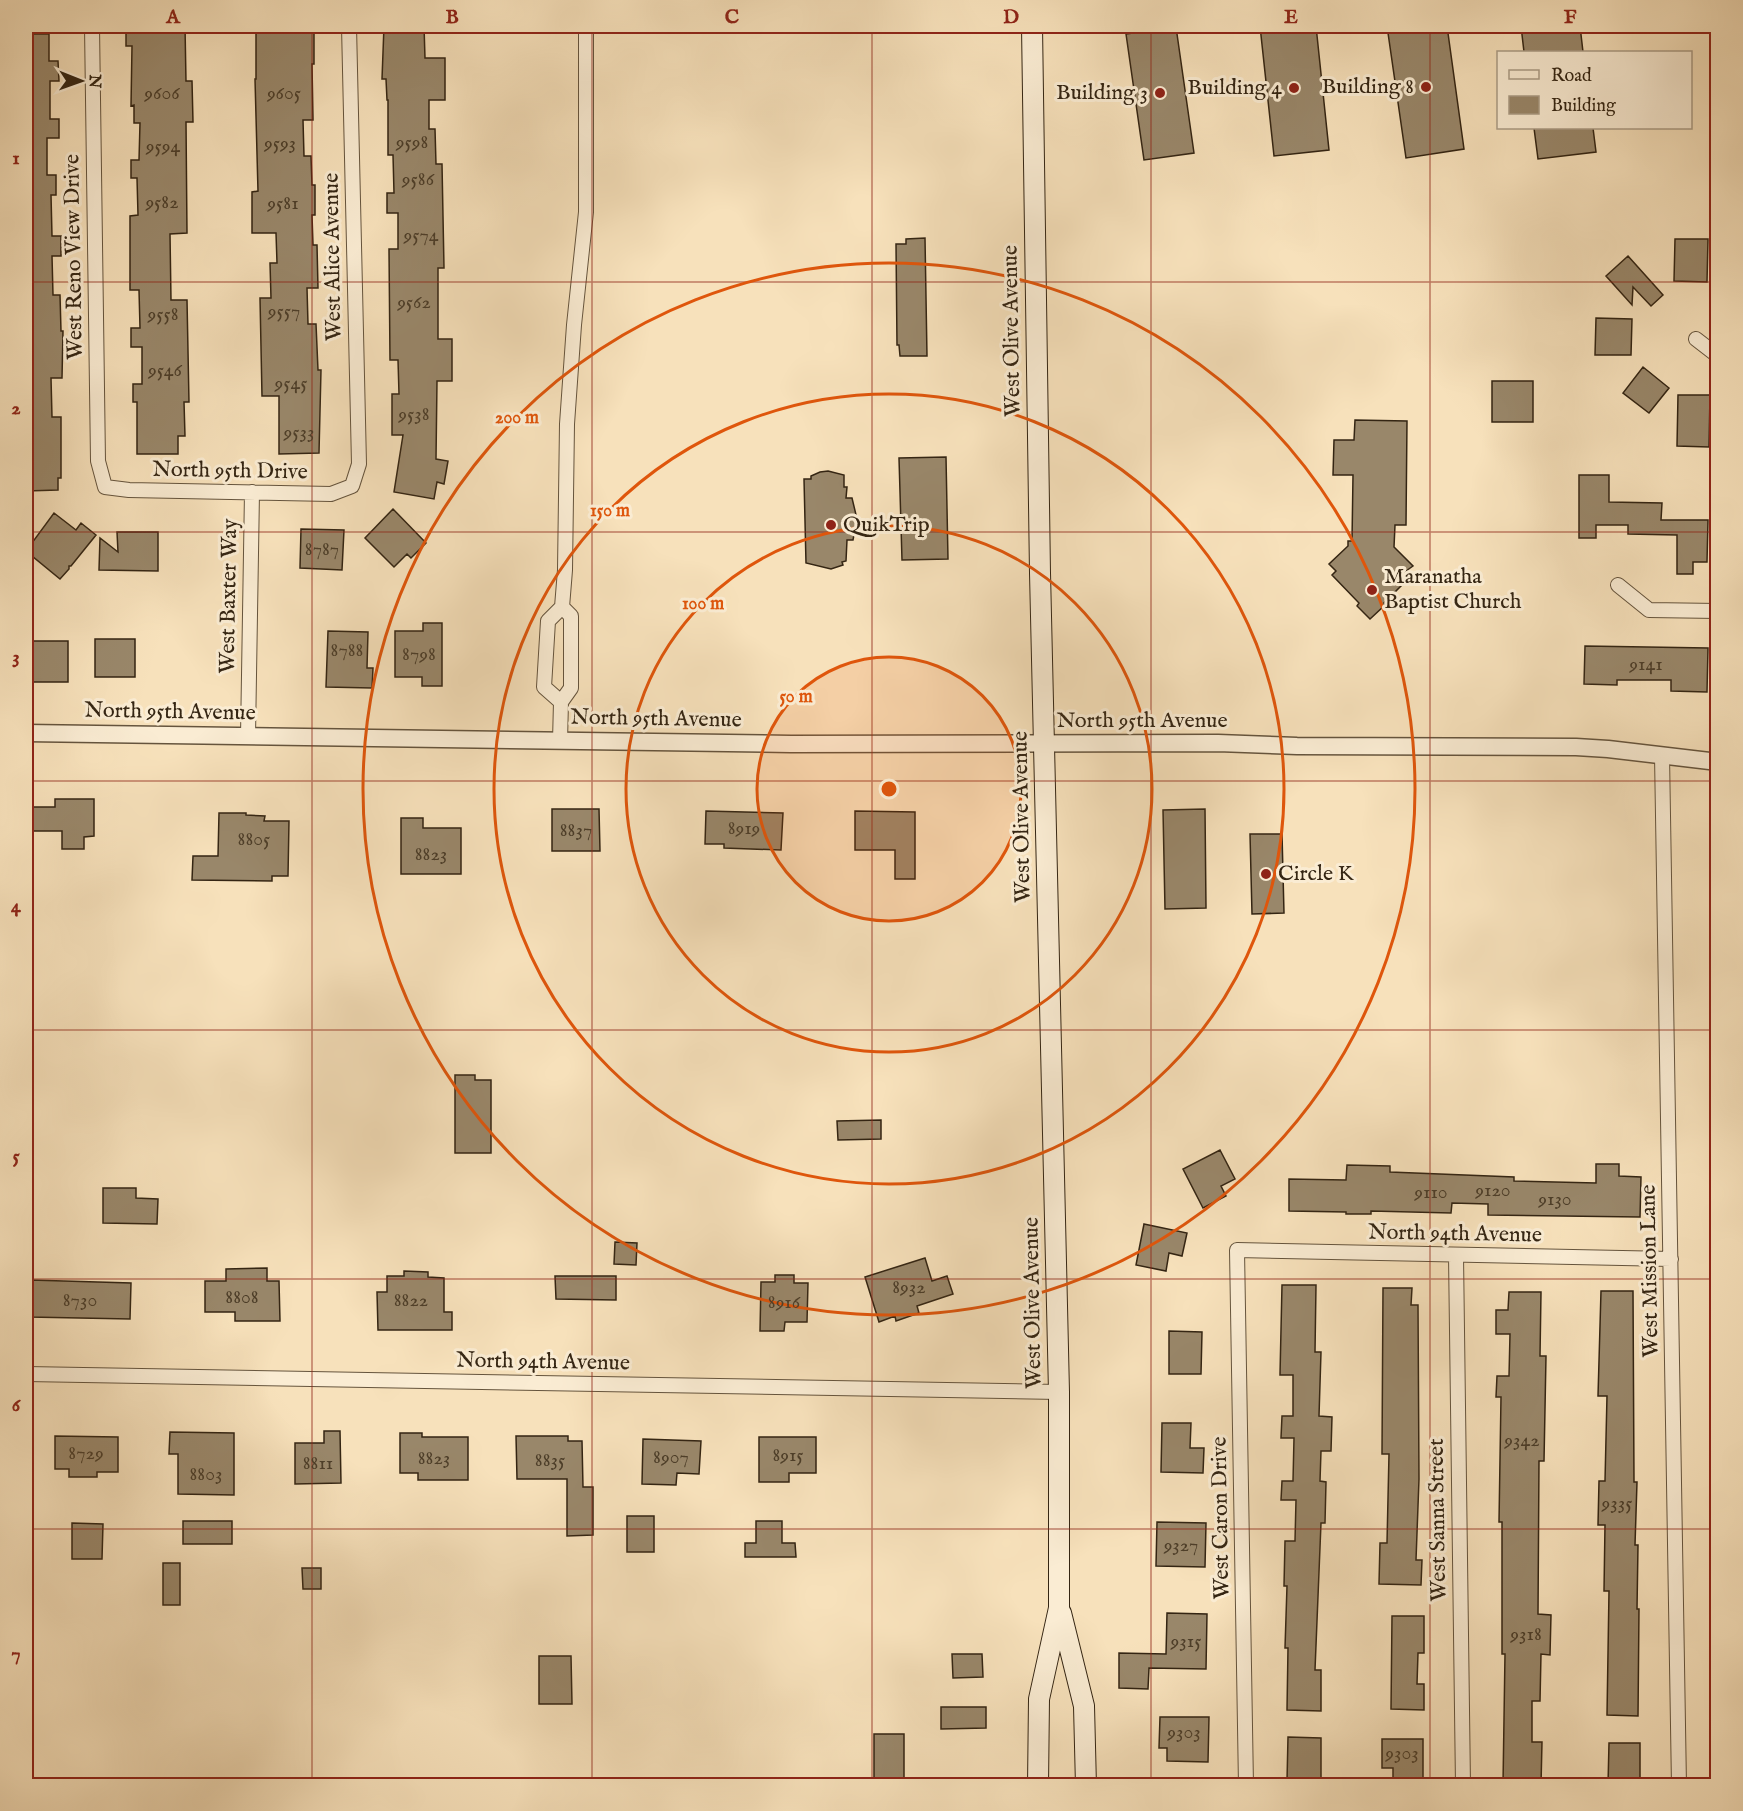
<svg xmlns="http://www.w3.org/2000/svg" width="1743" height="1811" font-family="'IM FELL English',serif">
<rect width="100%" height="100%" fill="#f7e1bb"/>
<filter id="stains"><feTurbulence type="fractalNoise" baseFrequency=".00333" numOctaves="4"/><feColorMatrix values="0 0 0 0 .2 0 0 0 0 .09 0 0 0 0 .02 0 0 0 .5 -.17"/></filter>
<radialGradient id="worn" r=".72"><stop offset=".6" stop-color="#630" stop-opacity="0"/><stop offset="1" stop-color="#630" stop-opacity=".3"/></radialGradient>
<!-- building -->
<path fill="#99876a" stroke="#342513" stroke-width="1.5" d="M126,26H185L186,81H192L193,122H186L187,233L170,234L171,300H187L189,402H184L185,436H178V454H137V402H133V384H142V347H131V328H140L139,290H130V216L138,215L137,178H131V160H139L140,123H134V105L131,106L132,46H126Z
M256,26H314V64H312L313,120H303L304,156H311L312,185H315V215H312L313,245H317L318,288H307L308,324H316L318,370H321L319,453L279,454V396H262L260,298H271L270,263H277L276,233H252V192L258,191L255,79H256Z
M384,26H424L425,58H445V100H429V129H435L436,164H442L444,268H438V339H452V381H437L436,459L448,461L444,484L437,482L434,499L394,492L403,435H392V394H399L398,360H390L389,249H398V213H387V193H394L393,155H388V100H387L386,79H382Z
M1260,26H1316L1329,150L1274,156Z
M1387,26H1447L1464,149L1406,158Z
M1521,26H1580L1583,52H1524Z
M1176,27L1194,153L1144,160L1126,34Z
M26,34H49V61H58L59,81H50V119H59V138H47V175H56V195H51L52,236H61V256H52L53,295H60L61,331H63L62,378H51L52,417H61V478H58V490L26,491Z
M1534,128H1593L1596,152L1538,159Z
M925,238L927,356H900L899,345H897L896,244H906V239Z
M1675,239H1708L1707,282L1674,281Z
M1628,256L1663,295L1651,306L1633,287L1632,305L1606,276Z
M1596,318L1632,319L1631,355H1595Z
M1643,367L1669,388L1649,413L1623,393Z
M1492,381H1533V422H1492Z
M1678,395H1710L1709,447L1677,446Z
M1355,420L1407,421L1406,525H1395L1394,547L1413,566L1406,571L1411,576L1384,603L1385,605L1370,619L1357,606L1359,603L1332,575L1336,571L1329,564L1348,546V541H1352L1353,475H1333L1334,440H1354Z
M946,457L948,559L902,560L899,458Z
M828,471L844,475V487H847L846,498H852L857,519L853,540H847L846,561L842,562L843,565L831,569L806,563L804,479H811V476L820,472Z
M1579,475H1609V502L1662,503L1661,520H1708L1707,562H1693V574H1677V535L1628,534V525H1596V538H1579Z
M393,509L426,543L411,558L407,554L394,567L365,538Z
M54,513L76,530L81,523L96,535L71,566H69V569L60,579L26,551Z
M301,529L344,530L342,570L300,568Z
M117,532H158V571L99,570L100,538L118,552Z
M423,623H442V686H422V677H395V631H423Z
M328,631L368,632L367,668H373L372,688L326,687Z
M95,639H135V677H95Z
M26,641H68V682H26Z
M1585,646L1708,648L1707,692L1671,691V680H1617V685L1584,684Z
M55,799H94V836L84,837V849H62V831H33V807H55Z
M552,809H599L600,851H552Z
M1205,809L1206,908L1165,909L1163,810Z
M706,811L783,813L781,850L724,848V844H705Z
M855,811L915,812V879H895V850H855Z
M219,813H246V815L265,816L264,821H289L288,876H272V881L192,880L193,856H218Z
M401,818H423V828H461V874H401Z
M1250,834H1282L1284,913L1252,914Z
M455,1075H475V1080H491V1153H455Z
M881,1120V1139L838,1140L837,1121Z
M1220,1150L1235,1179L1221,1186L1226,1196L1203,1208L1183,1169Z
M1596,1164H1619V1176L1641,1177L1640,1217L1488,1215V1204L1452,1203L1451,1213L1371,1211V1214H1346V1212L1289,1211V1179L1346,1180L1347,1165L1390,1166V1172L1514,1177V1181L1596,1183Z
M103,1188H136V1198L158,1199L157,1224L103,1223Z
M1144,1224L1187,1233L1182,1256L1169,1253L1166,1271L1136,1265Z
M615,1242L637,1243L636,1265L614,1264Z
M925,1258L932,1281L947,1276L953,1294L917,1306L919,1313L896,1321L895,1316L879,1322L865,1277Z
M267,1268V1281H279L280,1321H235V1312H205V1281H226V1269Z
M404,1271L428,1272V1277L444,1278V1312H452V1330H378L377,1292H387V1276H404Z
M775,1275H794V1283H808L807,1322H785L784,1331H760L761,1282H775Z
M555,1276H616V1300L556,1299Z
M30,1280L131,1283L130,1319L29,1317Z
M1282,1285H1316L1315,1352H1321L1319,1416L1332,1417L1331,1451H1321L1320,1481L1326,1482L1325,1523H1321L1315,1670H1321V1711L1287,1710L1288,1648H1285L1287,1586H1284L1285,1541H1295L1296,1500H1281L1282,1481H1293L1294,1438H1281L1282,1416H1293V1375H1280Z
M1383,1288H1412L1411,1305H1418L1419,1479L1416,1560H1422L1421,1585L1379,1584L1380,1543H1387L1389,1454H1382Z
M1601,1291H1633L1634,1482H1637L1635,1545H1638L1637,1609H1639L1638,1716L1607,1715L1609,1591H1604L1605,1525H1598L1599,1481H1605L1607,1396H1598Z
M1509,1292H1541L1540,1356H1546L1544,1461H1539L1538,1614L1551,1615L1550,1655L1541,1654L1540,1701H1532V1742H1542L1541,1785H1503L1505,1654H1502V1522H1499L1501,1397H1496L1497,1376H1509L1510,1334H1496V1310H1508Z
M1169,1331L1202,1332L1201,1374H1169Z
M1162,1423H1191L1190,1448H1204L1203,1473L1161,1472Z
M324,1431H340L341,1483L295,1484V1443H324Z
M170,1432L234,1433V1495L178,1494V1454H169Z
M400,1433H422V1437H468V1480H418V1473H400Z
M55,1436L118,1437V1472H97V1477H69V1469H55Z
M516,1436H568V1441H582L583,1487H593V1535L567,1536V1479H517Z
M759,1437H816V1473H789V1482H759Z
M643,1439L701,1441L699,1474L677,1473L676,1485L642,1484Z
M627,1516H654V1552H627Z
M183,1521H232V1544H183Z
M756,1521H782V1543H795L796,1557H745V1543H756Z
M1157,1522L1206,1523L1205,1567L1156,1566Z
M72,1523L103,1524L102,1559H72Z
M163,1563H180V1605H163Z
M302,1568H321V1589H303Z
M1167,1613L1207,1614L1206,1669L1149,1668L1148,1689L1119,1688V1653L1166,1654Z
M1392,1616H1424V1653H1418L1417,1684H1424V1710L1391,1709Z
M952,1654H982L983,1677L953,1678Z
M539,1656H571L572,1704H539Z
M941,1707H986V1728L941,1729Z
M1160,1717H1209L1208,1762L1167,1761V1748H1159Z
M874,1734H904V1784H874Z
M1288,1737L1321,1738V1782L1287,1781Z
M1382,1739H1423V1783H1393V1768H1382Z
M1609,1743H1640V1785H1608Z"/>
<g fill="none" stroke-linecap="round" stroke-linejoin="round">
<!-- minor casing -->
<g stroke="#65543d" stroke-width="16">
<path id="minor" d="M92,26L98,461L105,487L129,490L331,494L352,486L359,464L349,26
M1696,339L1718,356
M1618,585L1649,610L1718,611
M561,702L544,687L548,621L562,607L565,570L567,424L574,325L586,212V26
M248,736L252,492
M560,741L561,702L571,688V616L562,607
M1662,755L1679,1786
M1456,1255L1463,1786
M26,1374L1059,1392
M1246,1786L1237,1250L1671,1259"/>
</g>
<!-- tertiary casing -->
<g stroke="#65543d" stroke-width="19">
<path id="tertiary" d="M26,733L791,744L1218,743L1297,746L1576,747L1608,749L1718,762"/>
</g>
<!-- secondary casing -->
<g stroke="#342513" stroke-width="22">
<path id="secondary" d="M1032,26L1040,573L1059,1392V1608L1039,1699L1038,1786
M1061,1613L1084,1706L1086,1786"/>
</g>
<!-- minor -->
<use href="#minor" stroke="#faecd3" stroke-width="14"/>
<!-- tertiary -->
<use href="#tertiary" stroke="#faecd3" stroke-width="16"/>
<!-- secondary -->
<use href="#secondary" stroke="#faecd3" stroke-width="20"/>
</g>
<!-- grid -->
<path fill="none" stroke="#8f2418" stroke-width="1.5" stroke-opacity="0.55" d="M312,26V1786M592,26V1786M872,26V1786M1151,26V1786M1430,26V1786M26,282H1718M26,532H1718M26,781H1718M26,1030H1718M26,1279H1718M26,1529H1718"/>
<!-- distance rings -->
<circle cx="889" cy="789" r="132" fill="#df560c" fill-opacity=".12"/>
<g fill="none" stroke="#df560c" stroke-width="3">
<circle cx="889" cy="789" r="132"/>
<circle cx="889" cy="789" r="263"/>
<circle cx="889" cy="789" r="395"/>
<circle cx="889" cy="789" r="526"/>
</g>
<!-- markers -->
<g fill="#8f2418" stroke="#faecd3" stroke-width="2">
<circle cx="1426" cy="87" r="6"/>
<circle cx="1294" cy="88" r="6"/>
<circle cx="1160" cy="93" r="6"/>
<circle cx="831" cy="525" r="6"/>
<circle cx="1372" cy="590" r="6"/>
<circle cx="1266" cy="874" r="6"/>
</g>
<g text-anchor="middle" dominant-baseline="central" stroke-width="6" stroke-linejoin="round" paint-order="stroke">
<!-- number labels -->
<g font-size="20" fill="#4d3e29">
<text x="162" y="93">9606</text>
<text x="284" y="93">9605</text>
<text x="412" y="142">9598</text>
<text x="280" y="143">9593</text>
<text x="163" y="146">9594</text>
<text x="418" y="179">9586</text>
<text x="162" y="202">9582</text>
<text x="283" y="203">9581</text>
<text x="421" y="235">9574</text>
<text x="414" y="302">9562</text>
<text x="284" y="311">9557</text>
<text x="163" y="314">9558</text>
<text x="165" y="370">9546</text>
<text x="291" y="383">9545</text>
<text x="414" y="414">9538</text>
<text x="299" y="432">9533</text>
<text x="322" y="549">8787</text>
<text x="347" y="650">8788</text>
<text x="419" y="654">8798</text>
<text x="1646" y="664">9141</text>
<text x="744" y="828">8919</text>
<text x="576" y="830">8837</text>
<text x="254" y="839">8805</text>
<text x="431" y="854">8823</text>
<text x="1493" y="1190">9120</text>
<text x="1431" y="1192">9110</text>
<text x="1555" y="1199">9130</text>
<text x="909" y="1287">8932</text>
<text x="242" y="1297">8808</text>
<text x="80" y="1300">8730</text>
<text x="411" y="1300">8822</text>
<text x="784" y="1302">8916</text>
<text x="1522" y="1440">9342</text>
<text x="86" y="1453">8729</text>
<text x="788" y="1455">8915</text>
<text x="671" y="1457">8907</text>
<text x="434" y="1458">8823</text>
<text x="550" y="1460">8835</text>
<text x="318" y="1463">8811</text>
<text x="206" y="1474">8803</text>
<text x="1617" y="1503">9335</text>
<text x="1181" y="1545">9327</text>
<text x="1526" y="1634">9318</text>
<text x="1186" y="1641">9315</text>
<text x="1184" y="1732">9303</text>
<text x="1402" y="1753">9303</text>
</g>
<!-- poi labels -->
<g font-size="22" fill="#342513" stroke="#faecd3" text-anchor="end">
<text x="1414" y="87">Building 8</text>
<text x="1282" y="88">Building 4</text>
<text x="1148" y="93">Building 3</text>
<text x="843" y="525" text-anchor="start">QuikTrip</text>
<text x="1384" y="577" text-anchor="start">Maranatha<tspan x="1384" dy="25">Baptist Church</tspan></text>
<text x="1278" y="874" text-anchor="start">Circle K</text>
</g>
<!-- street labels -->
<g font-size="22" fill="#342513" stroke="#faecd3">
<text transform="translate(74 257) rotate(-91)">West Reno View Drive</text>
<text transform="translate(333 257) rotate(-91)">West Alice Avenue</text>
<text transform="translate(1012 331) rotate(-91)">West Olive Avenue</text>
<text transform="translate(230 471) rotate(1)">North 95th Drive</text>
<text transform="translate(229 596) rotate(-89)">West Baxter Way</text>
<text transform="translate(170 712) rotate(1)">North 95th Avenue</text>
<text transform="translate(656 719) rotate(1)">North 95th Avenue</text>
<text x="1142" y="721">North 95th Avenue</text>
<text transform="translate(1022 817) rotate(-91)">West Olive Avenue</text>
<text transform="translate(1455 1234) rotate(1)">North 94th Avenue</text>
<text transform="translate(1650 1271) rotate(-91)">West Mission Lane</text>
<text transform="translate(1033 1303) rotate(-91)">West Olive Avenue</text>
<text transform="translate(543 1362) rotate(1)">North 94th Avenue</text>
<text transform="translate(1221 1518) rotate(-91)">West Caron Drive</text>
<text transform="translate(1438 1520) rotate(-91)">West Sanna Street</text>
</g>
</g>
<circle cx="889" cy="789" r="9" fill="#df560c" stroke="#faecd3" stroke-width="3"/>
<g font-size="18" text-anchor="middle" font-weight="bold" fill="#df560c" stroke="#faecd3" stroke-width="6" stroke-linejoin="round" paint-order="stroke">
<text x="517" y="423">200 m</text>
<text x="610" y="516">150 m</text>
<text x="703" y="609">100 m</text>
<text x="796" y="702">50 m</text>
</g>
<!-- margin -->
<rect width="1743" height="1811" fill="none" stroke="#f7e1bb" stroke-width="66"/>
<!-- legend -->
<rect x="1497" y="51" width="195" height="78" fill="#faecd3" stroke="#ab9c86" stroke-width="1.5"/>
<rect x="1509" y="70" width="30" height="9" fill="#faecd3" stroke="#ab9c86" stroke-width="1.5"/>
<text x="1551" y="81" font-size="18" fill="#342513">Road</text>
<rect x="1509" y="96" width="30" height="18" fill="#99876a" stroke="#ab9c86" stroke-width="1.5"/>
<text x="1551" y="111" font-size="18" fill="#342513">Building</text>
<!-- north arrow -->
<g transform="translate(81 81) rotate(91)" stroke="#faecd3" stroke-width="4.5" paint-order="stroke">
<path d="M0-4.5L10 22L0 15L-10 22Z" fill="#342513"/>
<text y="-9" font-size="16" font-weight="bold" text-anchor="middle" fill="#342513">N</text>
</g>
<rect x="33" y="33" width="1677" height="1745" fill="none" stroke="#8f2418" stroke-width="2"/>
<g font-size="20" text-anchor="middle" font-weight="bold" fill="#8f2418">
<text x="173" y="23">A</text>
<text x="452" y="23">B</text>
<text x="732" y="23">C</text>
<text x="1011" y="23">D</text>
<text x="1291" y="23">E</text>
<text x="1570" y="23">F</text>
<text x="16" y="164">1</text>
<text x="16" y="414">2</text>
<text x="16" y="663">3</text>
<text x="16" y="912">4</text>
<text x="16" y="1162">5</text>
<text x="16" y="1411">6</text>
<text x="16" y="1660">7</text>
</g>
<rect width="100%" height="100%" filter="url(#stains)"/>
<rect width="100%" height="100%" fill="url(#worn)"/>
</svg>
